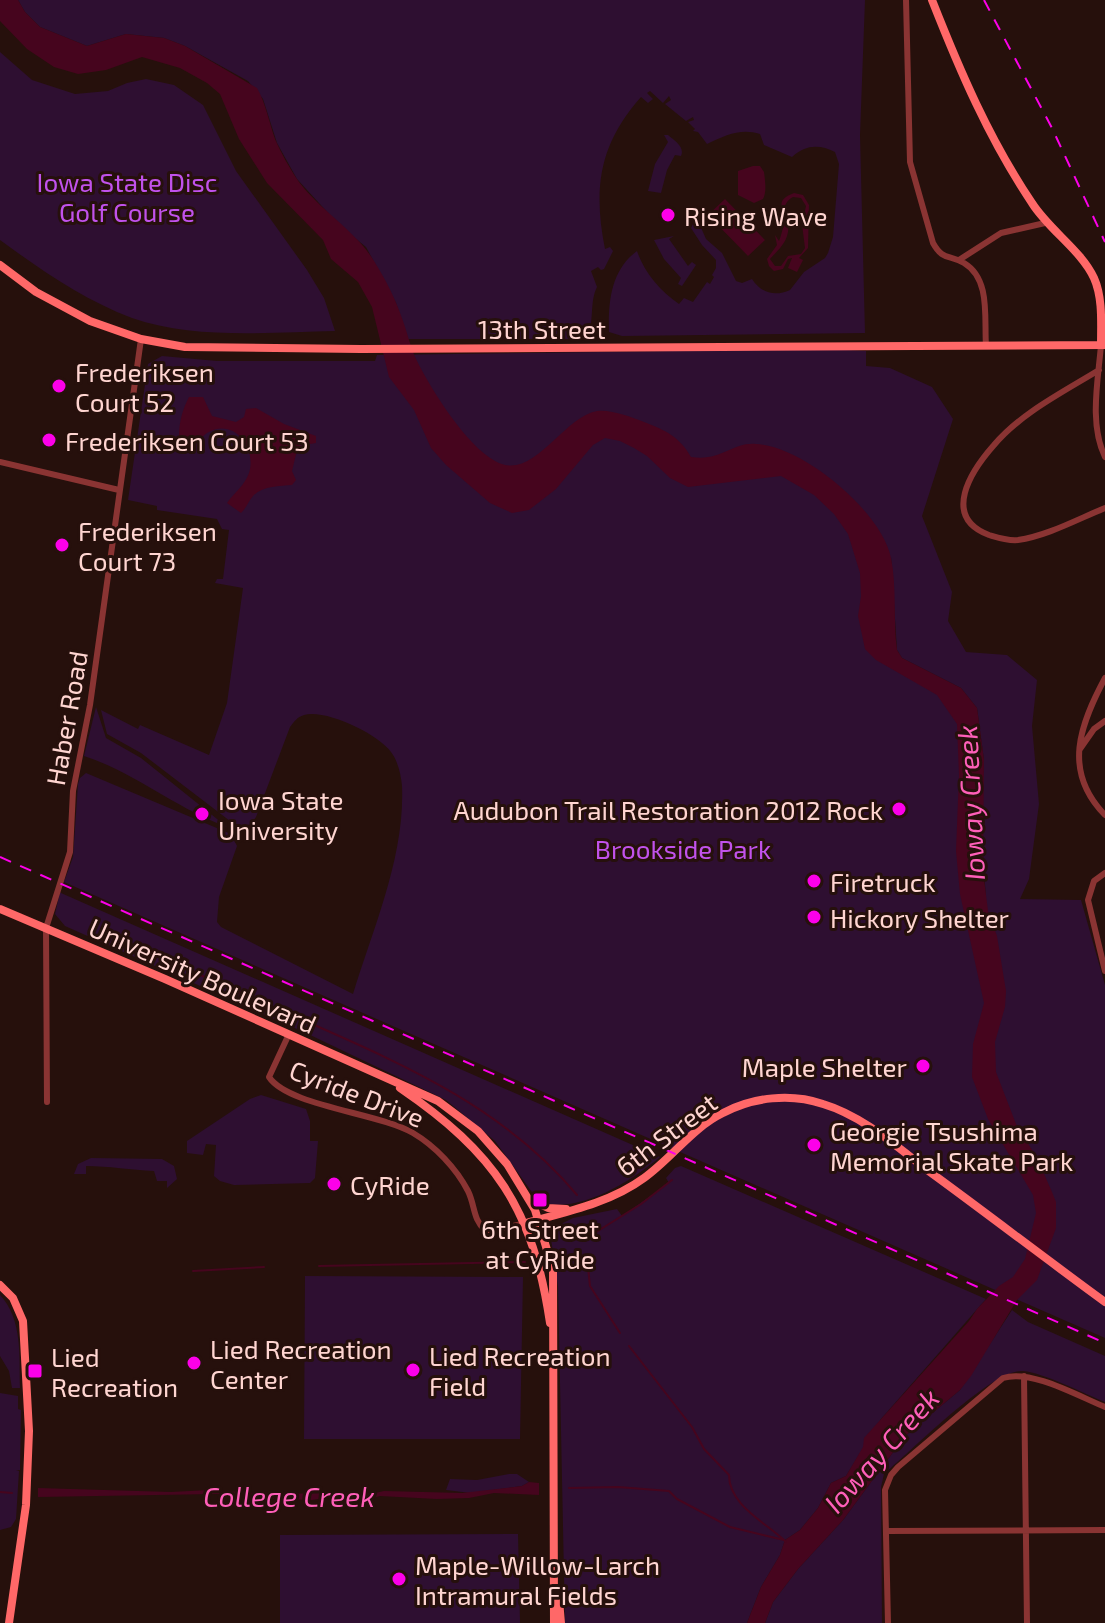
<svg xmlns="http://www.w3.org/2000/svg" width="1105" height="1623" font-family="'Exo 2',sans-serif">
<rect width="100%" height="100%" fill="#26100c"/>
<!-- green -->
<path fill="#2e0f31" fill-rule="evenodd" d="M18,0H865L860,135L865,333L622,336L609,332C608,302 611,270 637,251C644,272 660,291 679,304L684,298L693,302L707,282L710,284L714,277L712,275L716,268V260L702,245L691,228L693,224L699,223L706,239L722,253L736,281L742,283L752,279C761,293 775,297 790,290L804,272L825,258L828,253L833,237L839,164L835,152C819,144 805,145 792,157L764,145L760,134C741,128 726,135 707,144L698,132L693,131L695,129L688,122L694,120L693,117L686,121L665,104L671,100L669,96L663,103L650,91L647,93L653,99L648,103L641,97C599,144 593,189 605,249L610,247L613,251L604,269L601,270L598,267L591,271L597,287C589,303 595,321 587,336L570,339H408L396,303L366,247L340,226L297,179L277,143L263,99L248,81L185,46L164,38L126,34L87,46L40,27L25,12Z
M0,52L32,80L75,94L108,91L127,83L146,79L174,85L203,105L236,171L307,270L324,298L335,331C270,332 195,340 132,318C84,300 41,270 0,240Z
M664,135H668C675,141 685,147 681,156L675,155L667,170L661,193L648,191L655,164L668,142Z
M674,236L669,239L688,266L692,262L696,265L682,286L678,284L681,278L664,259L654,240Z
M828,349L866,351V366L890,368L932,387L953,419L922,516L952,592L948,621L966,652L1007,655L1037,680L1032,726L1039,804L1029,879L1020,899L1081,900L1105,985V1338L64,882L73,857L78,784L80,778L86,773L231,834L237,846L219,897L217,922L221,927L353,994C373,928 405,857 402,786C401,775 398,761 391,752C378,734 326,709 304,715C297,717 294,722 290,727L256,817L251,824L242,827L230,821L141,753L107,734L101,710L138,729L140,725L209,755L227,703L243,588L215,583L217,579H223L229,530L222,529L217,519L157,510V506L128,500L148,364L162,356L217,361H375L377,355ZM891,557L897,650L902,658L961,688L977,708L984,760L981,826L986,899L971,821L965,704L881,649Z
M96,707L106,738L141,758L227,827C177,809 134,772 84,756Z
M60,892L61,893L660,1157C631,1181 586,1210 546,1204L547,1201L542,1198L540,1200L534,1195L495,1141L446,1100L306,1033L65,926L55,914Z
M261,1095L306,1109L310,1121V1141H318L315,1178L310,1183L234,1185L220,1181L214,1176L216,1145L206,1144L203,1155L187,1153V1141L250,1099Z
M91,1158L162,1159L174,1166L177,1179L167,1188V1181H157L154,1171C131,1170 109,1166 86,1166V1174H74L78,1164Z
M681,1166L986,1299L881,1419L846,1476L831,1483L818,1508L800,1530L785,1540L780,1555L761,1587L747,1623H565L558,1286L551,1239L554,1238L557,1226L573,1218L617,1209L622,1216L669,1183L666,1178L675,1168Z
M305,1276L523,1277L520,1439H304Z
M0,1295C23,1320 19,1356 20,1388H12L9,1371L0,1356Z
M1012,1310L1028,1322L1105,1356V1402C1083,1393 1044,1373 1023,1371C993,1368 910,1452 884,1474L881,1487L882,1623H765L773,1602L798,1569L843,1520L905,1436L960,1390Z
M0,1393L18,1396V1409L21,1410L20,1470H16L19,1471L16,1519L11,1527L0,1530Z
M509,1474H517L529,1482L522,1486L471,1493L446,1490L450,1479L477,1480Z
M518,1534L520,1623H280V1535Z"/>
<!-- water -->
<path fill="#46051e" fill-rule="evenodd" d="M0,0H18L25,12L40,27L87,46L126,34L164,38L185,46L257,88C266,104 269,122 275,139C281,153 290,169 299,182C321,211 355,230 374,261C386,280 396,300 403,321C408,335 411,349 417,361C432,391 466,445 495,461C533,483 561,418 597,411C610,409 632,417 644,422C665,430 680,437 691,457C721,462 732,442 756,444C803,446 882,512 891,558C897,588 893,620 897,650L902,658L961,688L977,708L984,760L983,871L988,911L997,936L1006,991L1005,1007L995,1042L996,1072L1016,1124L1037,1158L1052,1192L1056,1202V1228L1037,1280L1017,1300L971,1376L960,1390L905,1436L843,1520L798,1569L773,1602L765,1623H747L761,1587L780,1555L785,1540L800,1530L818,1508L831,1483L846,1476L863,1447L864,1438L969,1321L977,1309L999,1286L1013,1277L1025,1259L1036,1213L1033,1195L988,1119L972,1077L973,1044L984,1003L960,894L956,851L959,775L957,724L937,695L876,660L865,649L858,616L861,596L860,573L848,534L834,514L814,495L781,476L688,487L670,478L647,456L634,448L620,441L605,438L593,445L556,489L529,510L512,513L490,503L446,465L431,448L414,410L389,377L372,307L358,282L331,259L323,240L267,183L239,139L220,94L207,83L180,68L142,57L106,70L78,74L54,67L27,49L0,21Z
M753,166H760L764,172C765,180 767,192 763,199L754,203L738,195V171Z
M794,193L803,195L809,205L808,248L799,258L803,260L797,272L788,268L792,258L788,259L783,269L774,271L769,266L767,259L777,245L775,235L779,241C781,236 783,228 784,223C785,208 773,201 794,193ZM793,197L801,198L806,206L802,224L805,248L801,254L788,256L781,266H775L770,259C777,251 786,244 788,232C790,218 777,206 793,197Z
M725,199L765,240L748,256L708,215Z
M189,397H203L212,416L236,422L244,417L246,409L256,408L284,424L316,436V443L298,446L292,471L296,480L292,485C280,486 262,486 253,496C248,502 247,507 241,513L227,503C234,493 245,485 249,473C257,448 234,417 207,433C201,437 195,445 190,451L180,447C177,430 181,412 189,397Z
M529,1482L539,1483V1495L494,1493L469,1498L437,1499L380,1496L357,1502L331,1497L312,1500L278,1499V1494L332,1493L361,1496L384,1491L462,1493L522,1486Z
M38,1488L171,1492L209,1490L274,1494V1499L216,1494L38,1497Z"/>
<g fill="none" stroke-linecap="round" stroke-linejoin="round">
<!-- stream -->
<path stroke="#46051e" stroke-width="2" d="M144,950C200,975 256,1000 312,1024C410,1067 507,1111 577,1195
M584,1227L585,1239L641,1204L672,1180
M319,1266L525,1262
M588,1267L590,1286L620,1333
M193,1271L264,1267
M629,1346L692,1427L704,1449L729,1475C729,1506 767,1523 786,1542
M569,1488L618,1487L669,1491L677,1499L730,1527L784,1540
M0,1492L12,1493"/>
<!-- street -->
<path stroke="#8a3433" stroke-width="6" d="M906,0L910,162L933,243C943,261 949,254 964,263C991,279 984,318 986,346
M959,260L1001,233L1045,223
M1101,345C1098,381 1089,424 1105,457
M1099,370C1063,392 1021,413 994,445C971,471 941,517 989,535C999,538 1008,541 1018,540C1047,536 1078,519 1105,508
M0,462L119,490
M1105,678C1080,725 1062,771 1105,815
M1080,749L1094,729L1105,721
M1105,873L1094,881L1088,900L1105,971
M289,1034L269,1077C288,1106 379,1113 413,1133C435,1146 456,1168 468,1191C475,1205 473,1220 485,1230H495L526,1223
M47,1102L46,928L70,852L73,791L90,705L141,339
M1024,1376L1027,1623
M886,1531L1105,1530
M888,1623L885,1490L891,1475L898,1467L1003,1378C1031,1369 1078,1396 1105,1407"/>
<!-- secondary -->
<path stroke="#ff6868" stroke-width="8" d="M932,0C960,71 989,139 1032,203C1049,230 1081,250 1094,278C1103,298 1101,324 1101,345
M0,265L36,292L90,321L141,339L185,347L361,349L1105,345
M0,909L165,979L438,1101L478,1131L507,1164L535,1210L553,1270L554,1623
M400,1088C495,1153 533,1208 550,1323
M529,1199L548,1208L566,1209
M526,1223C566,1212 610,1203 644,1178C672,1158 692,1128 723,1113C753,1097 791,1093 823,1104C863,1116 897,1147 930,1172C989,1215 1046,1259 1105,1302
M0,1285L13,1298L23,1321L29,1431L26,1505L9,1623
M559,1600L561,1623"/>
<!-- rail -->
<path stroke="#fc00e9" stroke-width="2" stroke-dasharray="12 10" stroke-linecap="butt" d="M984,0L1052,128L1105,242
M0,857L1105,1343"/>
</g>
<!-- markers -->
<g fill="#fc00e9" stroke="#26100c" stroke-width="3">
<circle cx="668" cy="215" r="8"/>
<circle cx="59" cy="386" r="8"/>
<circle cx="49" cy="440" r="8"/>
<circle cx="62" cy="545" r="8"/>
<circle cx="899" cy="809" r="8"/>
<circle cx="202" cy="814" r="8"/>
<circle cx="814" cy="881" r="8"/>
<circle cx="814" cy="917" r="8"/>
<circle cx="923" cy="1066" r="8"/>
<circle cx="814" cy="1145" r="8"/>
<circle cx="334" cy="1184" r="8"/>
<rect x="532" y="1192" width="16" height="16" rx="4"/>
<circle cx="194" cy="1363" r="8"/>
<circle cx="413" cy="1370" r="8"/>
<rect x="27" y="1363" width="16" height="16" rx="4"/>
<circle cx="399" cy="1579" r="8"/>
</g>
<g text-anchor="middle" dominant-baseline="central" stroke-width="6" stroke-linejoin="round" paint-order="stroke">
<!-- park labels -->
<g font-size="26" fill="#c152eb" stroke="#26100c">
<text x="127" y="181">Iowa State Disc<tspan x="127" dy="30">Golf Course</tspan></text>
<text x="683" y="848">Brookside Park</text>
</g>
<!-- poi labels -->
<g font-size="26" fill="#ffd5d1" stroke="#26100c" text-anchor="start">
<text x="684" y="215">Rising Wave</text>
<text x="75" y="371">Frederiksen<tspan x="75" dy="30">Court 52</tspan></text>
<text x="65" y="440">Frederiksen Court 53</text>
<text x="78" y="530">Frederiksen<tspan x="78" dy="30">Court 73</tspan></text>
<text x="218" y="799">Iowa State<tspan x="218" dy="30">University</tspan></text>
<text x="883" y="809" text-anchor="end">Audubon Trail Restoration 2012 Rock</text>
<text x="830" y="881">Firetruck</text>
<text x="830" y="917">Hickory Shelter</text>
<text x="907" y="1066" text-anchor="end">Maple Shelter</text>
<text x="830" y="1130">Georgie Tsushima<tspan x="830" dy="30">Memorial Skate Park</tspan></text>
<text x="350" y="1184">CyRide</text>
<text x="540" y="1228" text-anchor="middle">6th Street<tspan x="540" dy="30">at CyRide</tspan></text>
<text x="210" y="1348">Lied Recreation<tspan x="210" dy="30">Center</tspan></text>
<text x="429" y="1355">Lied Recreation<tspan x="429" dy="30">Field</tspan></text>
<text x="51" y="1356">Lied<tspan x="51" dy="30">Recreation</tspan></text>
<text x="415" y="1564">Maple-Willow-Larch<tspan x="415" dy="30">Intramural Fields</tspan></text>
</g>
<!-- street labels -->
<g font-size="26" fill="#ffd5d1" stroke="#26100c">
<text x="542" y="328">13th Street</text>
<text transform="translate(66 718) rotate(-80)">Haber Road</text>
<text transform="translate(203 975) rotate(24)">University Boulevard</text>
<text transform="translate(357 1093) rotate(21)">Cyride Drive</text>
<text transform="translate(666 1134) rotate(-37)">6th Street</text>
</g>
<!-- water labels -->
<g font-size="28" font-style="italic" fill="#ff5fb9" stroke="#26100c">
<text transform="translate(970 803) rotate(-93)">Ioway Creek</text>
<text transform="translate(881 1450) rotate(-48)">Ioway Creek</text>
<text x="289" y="1496">College Creek</text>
</g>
</g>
</svg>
